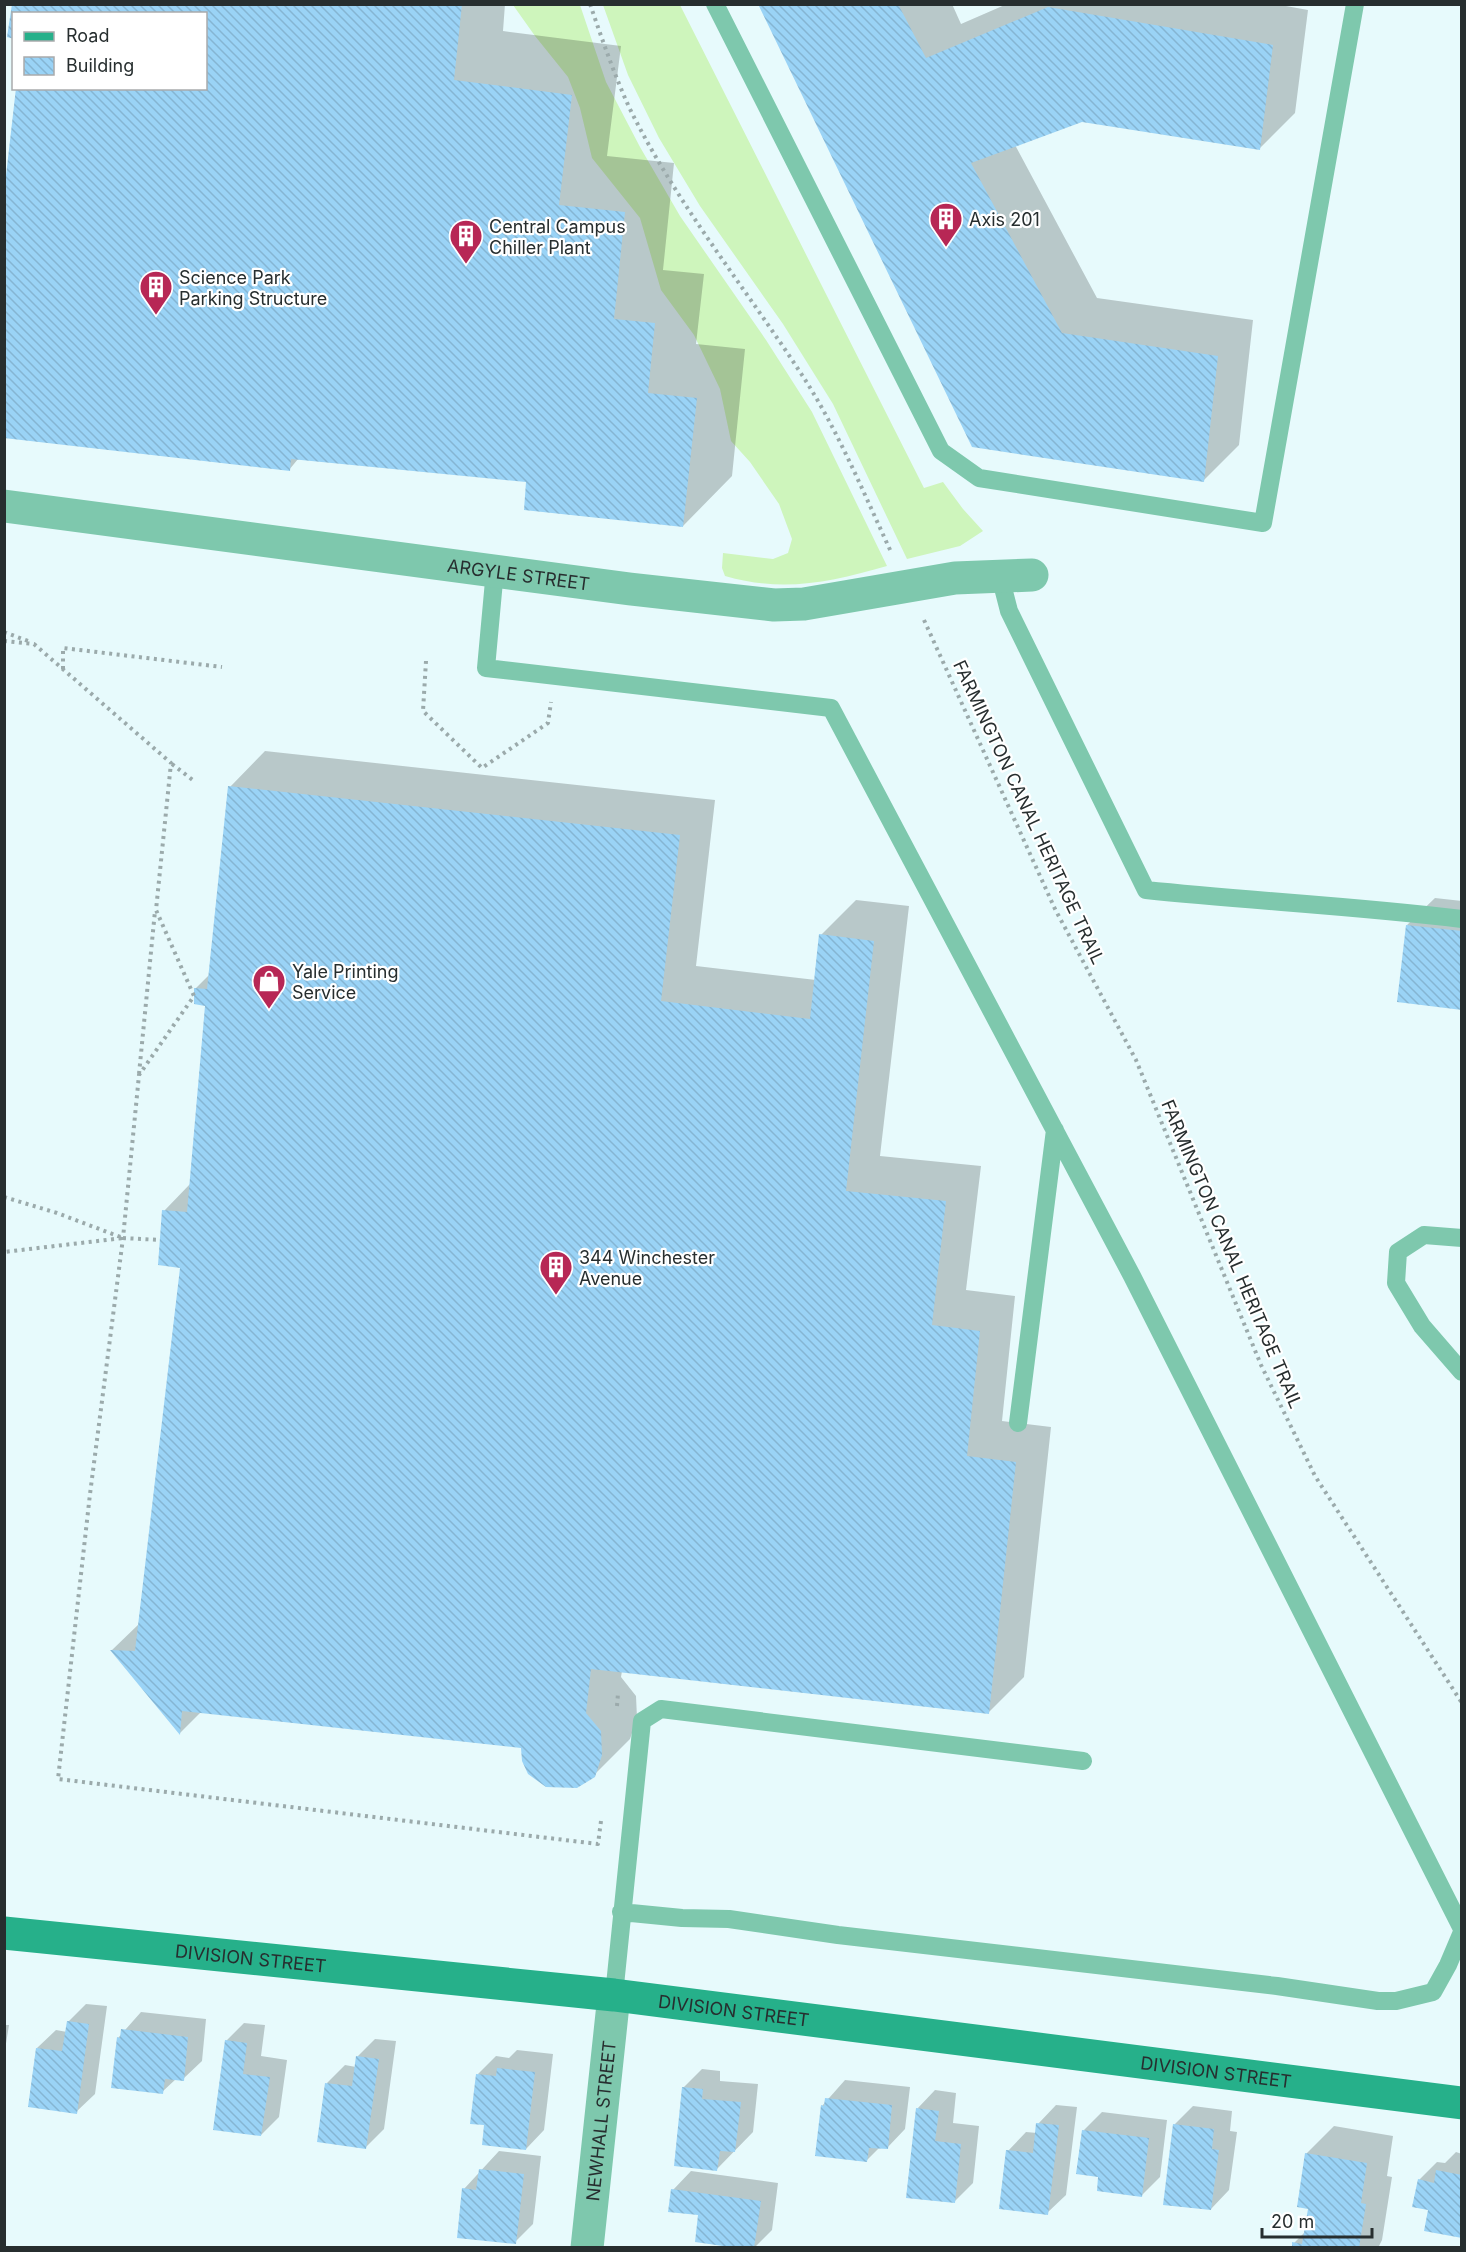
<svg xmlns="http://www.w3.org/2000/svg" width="1466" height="2252" font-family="Inter,sans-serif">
<defs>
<pattern id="building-back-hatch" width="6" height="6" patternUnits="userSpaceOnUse" patternTransform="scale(1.5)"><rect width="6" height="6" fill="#9ad3f6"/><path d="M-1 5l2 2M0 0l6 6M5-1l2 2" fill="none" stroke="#85b5d3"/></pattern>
</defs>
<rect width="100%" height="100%" fill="#e7fafc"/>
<!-- grass -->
<path fill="#cef5bc" d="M513,5H580L606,82L640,147L680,216L766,340L812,412L887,566C830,582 784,593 725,576L722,568L723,553L773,559L788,553L792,539L779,504L750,462L731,441L720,389L694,335L661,290L640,218L592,158L580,108L568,77L535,36Z
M603,5H680L924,488L943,482L963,509L983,531L960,546L907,559L833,404L783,324L700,206L659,138L628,75Z"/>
<!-- shadow -->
<path fill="#0003" d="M14,4H505L503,31L621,46L607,156L674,163L663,270L704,274L696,344L745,349L732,476L683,526L527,480L298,459L289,470L206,88V14Z
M760,4H952L961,24L1007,4H1275L1308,10L1295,113L1259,149L1081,120L1015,145L1097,298L1253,320L1239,445L1204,480L973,445Z
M265,751L715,800L696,966L816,980L821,935L856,900L909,906L880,1156L981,1166L966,1290L1015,1296L1002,1421L1051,1427L1024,1677L989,1712L622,1671L621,1677L636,1696L637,1718L630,1739L594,1775L523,1746L202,1711L180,1733L112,1650L140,1623L182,1267L164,1211L191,1183L207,1005L196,988L210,974L230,787Z
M1435,898L1462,901V1008L1407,925Z
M86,2004L107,2006L95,2094L76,2112L37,2048L56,2030L67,2032L68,2022Z
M141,2012L206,2019L202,2061L183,2079H176L162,2092L118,2038Z
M244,2023L265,2025L261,2056L287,2060L279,2117L261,2135L226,2041Z
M4,2025H9L4,2056Z
M375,2039L396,2041L384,2129L366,2147L327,2083L345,2065L356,2067L357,2057Z
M517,2050L553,2054L544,2130L526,2149L478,2074L496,2056L509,2058Z
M702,2069L720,2071V2081L758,2084L753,2132L717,2169L684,2087Z
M845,2080L910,2087L905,2129L887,2148L880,2147L867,2160L822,2106Z
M935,2090L956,2093L953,2123L979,2126L973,2183L954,2202L917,2109Z
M1056,2105L1077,2107L1066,2195L1047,2213L1008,2151L1026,2132L1037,2133L1038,2124Z
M1193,2106L1232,2111L1230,2131L1237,2132L1229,2190L1211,2209L1174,2125Z
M1102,2112L1167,2120L1160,2177L1142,2195L1100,2176L1083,2131Z
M1334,2126L1393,2136L1387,2176L1392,2177L1382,2240L1378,2248H1293L1294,2243L1306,2231L1310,2208L1307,2153Z
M499,2151L541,2156L533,2224L515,2242L464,2189Z
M1456,2152L1462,2154V2237L1430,2209L1419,2180L1437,2162L1445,2163Z
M691,2171L778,2183L772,2230L754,2248H747L673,2190Z"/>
<!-- building -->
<path fill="url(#building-back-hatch)" d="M12,4H462L454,80L572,95L559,205L625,212L614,319L655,323L648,393L697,398L683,527L524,510L526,482L291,459L290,471L4,438V193L16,88H206V14H14V39L7,37Z
M758,4H898L926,58L1048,7L1273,45L1260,150L1082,122L971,163L1062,333L1218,356L1204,482L972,447Z
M228,786L680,835L661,1001L810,1019L819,934L874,941L846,1191L946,1201L932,1325L980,1331L967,1456L1016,1462L989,1714L591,1669L586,1713L601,1731L602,1755L595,1777L577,1788L546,1787L528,1774L522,1761L521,1748L182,1711L180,1735L110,1650L135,1651L180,1268L158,1265L162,1210L187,1212L205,1006L194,1004V988L207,989Z
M1406,925L1462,931V1010L1397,1002Z
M67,2021L89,2024L77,2114L28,2107L36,2048L62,2051Z
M121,2029L188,2037L184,2081L165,2079L163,2094L111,2088L117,2037L120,2038Z
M225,2040L247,2043L243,2074L270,2077L261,2136L213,2130Z
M356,2056L379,2059L366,2149L317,2142L325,2083L352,2086Z
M497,2068L535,2072L526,2150L482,2145L484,2125L470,2124L476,2074L496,2076Z
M682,2087L703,2089L702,2099L741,2102L735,2152L720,2151L717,2171L674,2166Z
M825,2098L892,2105L888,2149L869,2148L867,2162L815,2156L821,2105L824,2106Z
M916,2108L939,2111L935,2141L961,2144L955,2203L906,2198Z
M1036,2123L1059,2125L1048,2215L999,2209L1006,2150L1033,2153Z
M1173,2124L1214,2129L1212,2149L1219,2150L1211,2210L1163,2205Z
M1082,2130L1149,2138L1142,2197L1097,2191L1098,2177L1076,2174Z
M1305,2153L1367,2163L1361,2203L1366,2204L1359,2248H1292V2242L1302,2244L1308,2209L1297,2207Z
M479,2169L524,2174L516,2244L457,2238L462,2188L476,2190Z
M1436,2170L1462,2175V2238L1424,2231L1428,2210L1412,2207L1418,2179L1434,2183Z
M671,2189L761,2201L754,2248H737L695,2242L698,2215L668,2212Z"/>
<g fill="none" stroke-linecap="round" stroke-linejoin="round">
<!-- path -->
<path stroke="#9baaab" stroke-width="4" stroke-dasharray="3 4.5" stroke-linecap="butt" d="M590,4C602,39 614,74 629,107C676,203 744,286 802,375C838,430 864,494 892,554
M924,620L1055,909L1136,1060L1261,1365L1315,1476L1462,1703
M4,632L28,641
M4,641L34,644L171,763L156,910L194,996L139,1075L123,1238L90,1494L58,1779L598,1844L601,1821
M426,661L423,711L482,768L548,723L551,702
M63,669V648L222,667
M172,764L194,781
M139,1074L155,911
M4,1197L57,1213L123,1238L4,1252
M123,1238L160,1240
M617,1706L618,1693"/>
<!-- service -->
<path stroke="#7ec8ad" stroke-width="18" d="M715,4L941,451L979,478L1263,523L1355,4
M495,570L486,668L831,708L1132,1276L1462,1929
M1000,576L1009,611L1146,890C1251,901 1357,906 1462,919
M1462,1238L1424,1235L1398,1252L1396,1283L1422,1326L1462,1372
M1018,1423L1055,1130
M621,1912L682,1918L729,1919L838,1935L1277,1986L1378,2001H1396L1433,1992L1448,1965L1462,1932
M614,1995L642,1721L661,1709L1083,1761"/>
<!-- minor -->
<g stroke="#7ec8ad" stroke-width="33">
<path id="s1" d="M4,506L630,589L774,605L804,604L955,578L1032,575"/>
<path id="s2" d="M587,2248L614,1995"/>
</g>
<!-- secondary -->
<path stroke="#26b08a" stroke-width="33" id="s3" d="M4,1933L614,1995L1462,2103"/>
</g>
<!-- icons -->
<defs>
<g id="building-pin" transform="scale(1.725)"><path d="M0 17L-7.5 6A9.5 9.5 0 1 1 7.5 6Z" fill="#b72755" stroke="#fff"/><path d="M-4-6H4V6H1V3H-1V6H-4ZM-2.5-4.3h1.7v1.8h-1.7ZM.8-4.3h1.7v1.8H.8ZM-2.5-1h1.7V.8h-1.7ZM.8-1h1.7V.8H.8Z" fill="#fff"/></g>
<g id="shop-pin" transform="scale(1.725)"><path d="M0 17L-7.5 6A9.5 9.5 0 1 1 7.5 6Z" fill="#b72755" stroke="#fff"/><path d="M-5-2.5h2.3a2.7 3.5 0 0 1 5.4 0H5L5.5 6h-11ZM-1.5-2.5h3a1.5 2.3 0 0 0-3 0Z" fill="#fff"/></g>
</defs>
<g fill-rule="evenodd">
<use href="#building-pin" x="946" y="219"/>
<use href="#building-pin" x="466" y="236"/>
<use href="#building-pin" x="156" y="287"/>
<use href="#shop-pin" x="269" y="981"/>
<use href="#building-pin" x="556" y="1267"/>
</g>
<g text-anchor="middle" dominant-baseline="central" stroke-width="4.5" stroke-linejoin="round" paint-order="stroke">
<!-- poi labels -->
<g font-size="18" fill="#272e2f" stroke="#fff" text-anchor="start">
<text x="969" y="219">Axis 201</text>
<text x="489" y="226">Central Campus<tspan x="489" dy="21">Chiller Plant</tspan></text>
<text x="179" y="277">Science Park<tspan x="179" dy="21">Parking Structure</tspan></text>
<text x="292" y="971">Yale Printing<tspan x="292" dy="21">Service</tspan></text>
<text x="579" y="1257">344 Winchester<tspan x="579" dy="21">Avenue</tspan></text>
</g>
<!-- street labels -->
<g font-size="18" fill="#272e2f" stroke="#fff">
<text stroke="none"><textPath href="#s1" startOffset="519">ARGYLE STREET</textPath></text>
<text transform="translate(1029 812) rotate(65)">FARMINGTON CANAL HERITAGE TRAIL</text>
<text transform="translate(1232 1254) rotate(67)">FARMINGTON CANAL HERITAGE TRAIL</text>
<text stroke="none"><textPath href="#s3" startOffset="248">DIVISION STREET</textPath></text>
<text stroke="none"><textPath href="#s3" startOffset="734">DIVISION STREET</textPath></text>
<text stroke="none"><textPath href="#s3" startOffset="1220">DIVISION STREET</textPath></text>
<text stroke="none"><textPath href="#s2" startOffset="128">NEWHALL STREET</textPath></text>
</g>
</g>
<!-- border -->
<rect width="1466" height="2252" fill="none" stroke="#272e2f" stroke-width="12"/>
<!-- legend -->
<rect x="12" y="12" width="195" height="78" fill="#ffffff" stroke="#a9abac" stroke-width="1.5"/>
<rect x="24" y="32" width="30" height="9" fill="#26b08a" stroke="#a9abac" stroke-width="1.5"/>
<text x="66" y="42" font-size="18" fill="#272e2f">Road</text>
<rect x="24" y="57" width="30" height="18" fill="url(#building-back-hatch)" stroke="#a9abac" stroke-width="1.5"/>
<text x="66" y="72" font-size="18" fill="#272e2f">Building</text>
<!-- scale -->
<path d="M1262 2228v9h110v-9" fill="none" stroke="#272e2f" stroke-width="3"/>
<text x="1271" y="2228" font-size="18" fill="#272e2f" stroke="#ffffff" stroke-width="4.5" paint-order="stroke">20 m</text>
</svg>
